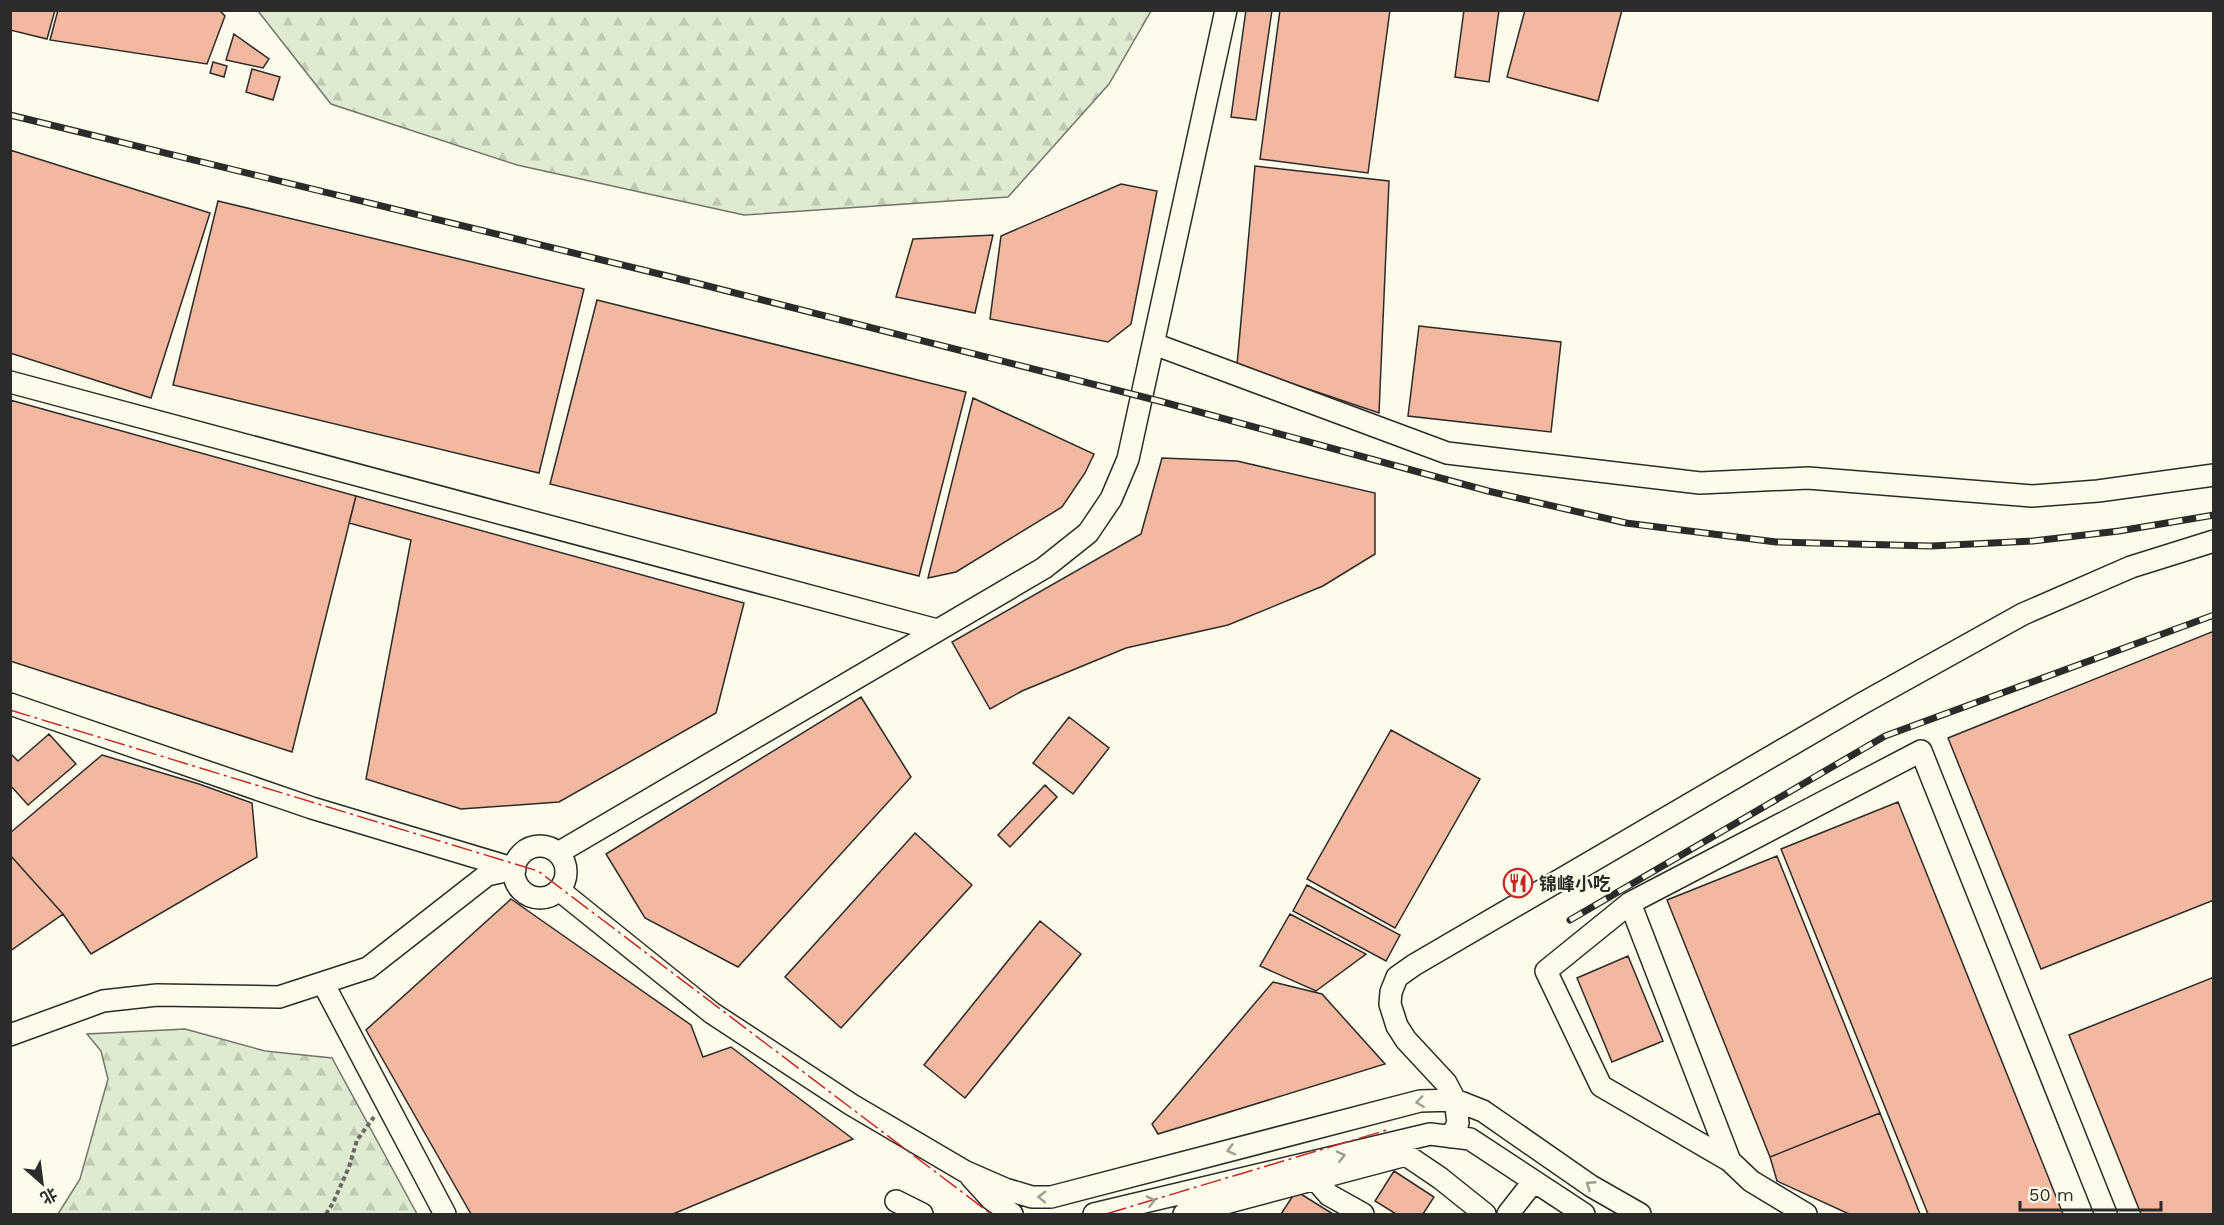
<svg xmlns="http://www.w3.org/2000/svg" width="2224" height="1225" font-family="'Work Sans','Noto Sans SC',sans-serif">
<defs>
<pattern id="forest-firs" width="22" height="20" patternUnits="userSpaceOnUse" patternTransform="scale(1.5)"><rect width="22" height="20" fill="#deebd1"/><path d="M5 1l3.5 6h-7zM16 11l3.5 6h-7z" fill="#bfcab4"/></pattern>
</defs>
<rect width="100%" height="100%" fill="#fdfbea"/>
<!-- forest -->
<path fill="url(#forest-firs)" stroke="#74746e" stroke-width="1.5" d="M258,11H1151L1109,84L1008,197L744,215L517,165L331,104Z
M185,1029L265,1051L332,1058L417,1214H58L80,1179L108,1079L101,1051L87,1034Z"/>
<!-- building -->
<path fill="#f2b8a0" stroke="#2b2b2b" stroke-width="1.5" d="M10,10H55L47,39L10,30Z
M58,10H219L225,16L207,64L50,40Z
M1246,10H1272L1256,120L1231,117Z
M1280,10H1390L1368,173L1260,159Z
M1464,10H1499L1489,82L1455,77Z
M1525,10H1622L1598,101L1507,77Z
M234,34L269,59L263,68L226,60Z
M213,62L227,66L224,77L210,73Z
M252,69L280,77L273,100L246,92Z
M10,150L210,213L151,398L10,353Z
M1255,166L1389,181L1379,413L1237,365Z
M1121,184L1157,191L1131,324L1108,342L990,319L1001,236Z
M218,201L584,289L539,473L173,385Z
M993,235L975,313L896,297L913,239Z
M597,300L966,392L919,576L550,484Z
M1419,326L1561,342L1551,432L1408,416Z
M973,398L1094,454L1085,473L1062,507L956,572L928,578Z
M10,400L356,496L292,752L10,661Z
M1162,458L1237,461L1375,493V554L1323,586L1228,625L1126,648L1022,691L990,709L952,642L1141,534Z
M356,496L744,603L716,713L559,802L461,809L366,779L411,540L349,523Z
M2214,631V900L2041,969L1948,738Z
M861,697L911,777L738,967L645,918L606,854Z
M1069,717L1109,748L1073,794L1033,763Z
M1391,730L1480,779L1395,928L1307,879Z
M49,734L76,764L28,805L10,785V753L18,761Z
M102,755L199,784L252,803L257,857L91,954L63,914L10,855V833Z
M1045,785L1057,797L1010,847L998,835Z
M1898,802L2063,1214H1928L1781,849Z
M915,833L972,885L841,1028L785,977Z
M10,855L63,914L10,951Z
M1777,856L1880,1113L1770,1157L1667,900Z
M1307,885L1400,935L1386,961L1293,911Z
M511,899L691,1025L703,1057L731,1047L853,1139L673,1214H471L366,1030Z
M1290,914L1366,954L1316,991L1260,966Z
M1040,921L1081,954L965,1098L924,1065Z
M1628,956L1663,1041L1612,1062L1577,978Z
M2214,977V1214H2141L2069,1035Z
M1273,982L1322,994L1385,1064L1158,1134L1152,1124Z
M1880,1113L1920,1214H1849L1777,1181L1770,1157Z
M1394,1171L1434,1197L1423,1214H1396L1375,1201Z
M1296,1191L1333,1214H1281Z"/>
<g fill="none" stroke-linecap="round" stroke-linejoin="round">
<!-- minor casing -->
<g stroke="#2b2b2b" stroke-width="24">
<path id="minor" d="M1154,344L1447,453L1700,483L1808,478L2032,496L2098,491L2214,475
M10,382L937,630
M10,704L312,808L512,868
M514 872a26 26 0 1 1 52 0a26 26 0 1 1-52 0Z
M558,853L1044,568L1088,533L1111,499L1128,459L1226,10
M559,890L712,1013L852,1105L966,1172L1005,1189L1032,1197H1051L1420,1101L1455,1100L1483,1111L1591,1186L1640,1214
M1630,903L1546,971L1601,1086L1730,1161
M323,983L445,1214
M10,1035L103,1001L157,995L279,997L368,968L487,875L515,869
M1451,1137L1458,1123L1455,1100L1446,1083L1406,1040L1397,1026L1390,1004L1391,992L1397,977L1414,965L1863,703L2023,614L2131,567L2214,541
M971,1177L991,1199L1012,1214
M1315,1179L1329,1195L1363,1214
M896,1201L922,1214
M1094,1214L1430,1134L1470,1139L1584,1214
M1184,1214L1406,1155L1440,1178L1485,1214
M1508,1214L1533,1182
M1806,1214L1751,1181L1730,1161L1630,903L1921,751L2106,1214"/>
</g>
<!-- path -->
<path stroke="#6a6964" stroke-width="4" stroke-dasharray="4.5 3" stroke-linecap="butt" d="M326,1214L333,1203L349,1167L357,1140L374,1117"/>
<!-- minor -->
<use href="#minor" stroke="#fdfbea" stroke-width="21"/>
<!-- rail casing -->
<g stroke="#2b2b2b" stroke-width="7">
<path id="rail" d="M10,115L696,283L1163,402L1488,491L1626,523L1776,542L1931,546L2033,541L2119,531L2214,515
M1570,920L1885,736L2214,615"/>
</g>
<!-- rail -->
<use href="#rail" stroke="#fdfbea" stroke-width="4.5" stroke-dasharray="14" stroke-linecap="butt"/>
<!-- power -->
<path stroke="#c62828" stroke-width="1.5" stroke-dasharray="21 4.5 3 4.5" stroke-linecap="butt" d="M10,710L538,871L991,1214
M1106,1214L1387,1130"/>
</g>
<!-- one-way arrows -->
<defs><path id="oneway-chevron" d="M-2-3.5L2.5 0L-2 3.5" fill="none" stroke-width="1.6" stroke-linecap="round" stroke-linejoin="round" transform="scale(1.5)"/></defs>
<g stroke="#9e9d94">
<use href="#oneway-chevron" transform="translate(1420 1102) rotate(172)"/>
<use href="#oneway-chevron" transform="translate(1231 1150) rotate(165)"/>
<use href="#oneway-chevron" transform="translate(1341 1156) rotate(-13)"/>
<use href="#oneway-chevron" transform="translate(1590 1185) rotate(-147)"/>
<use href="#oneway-chevron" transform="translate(1042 1197) rotate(-179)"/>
<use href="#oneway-chevron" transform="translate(1151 1201) rotate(-13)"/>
</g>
<!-- icons -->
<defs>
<g id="restaurant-ring" transform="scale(1.5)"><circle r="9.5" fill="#fdfbea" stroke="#c62828" stroke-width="1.5"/><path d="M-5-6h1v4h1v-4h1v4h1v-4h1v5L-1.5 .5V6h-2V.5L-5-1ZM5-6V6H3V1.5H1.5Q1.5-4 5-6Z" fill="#c62828"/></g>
</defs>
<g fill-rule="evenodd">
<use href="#restaurant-ring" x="1518" y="883"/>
</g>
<g text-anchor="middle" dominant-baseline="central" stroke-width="4.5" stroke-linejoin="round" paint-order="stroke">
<!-- poi labels -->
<g font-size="18" font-weight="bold" fill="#2b2b2b" stroke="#fdfbea" text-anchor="start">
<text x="1539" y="883">锦峰小吃</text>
</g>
</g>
<!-- border -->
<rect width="2224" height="1225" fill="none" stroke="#2b2b2b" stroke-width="24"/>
<!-- north arrow -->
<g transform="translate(42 1183) rotate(152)" stroke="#fdfbea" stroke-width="4.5" paint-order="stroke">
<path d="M0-4.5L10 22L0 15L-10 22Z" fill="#2b2b2b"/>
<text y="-9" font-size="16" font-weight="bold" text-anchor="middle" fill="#2b2b2b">北</text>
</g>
<!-- scale -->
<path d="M2020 1201v9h141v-9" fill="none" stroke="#2b2b2b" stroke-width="3"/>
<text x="2029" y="1201" font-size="18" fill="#2b2b2b" stroke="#fdfbea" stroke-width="4.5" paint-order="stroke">50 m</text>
</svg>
